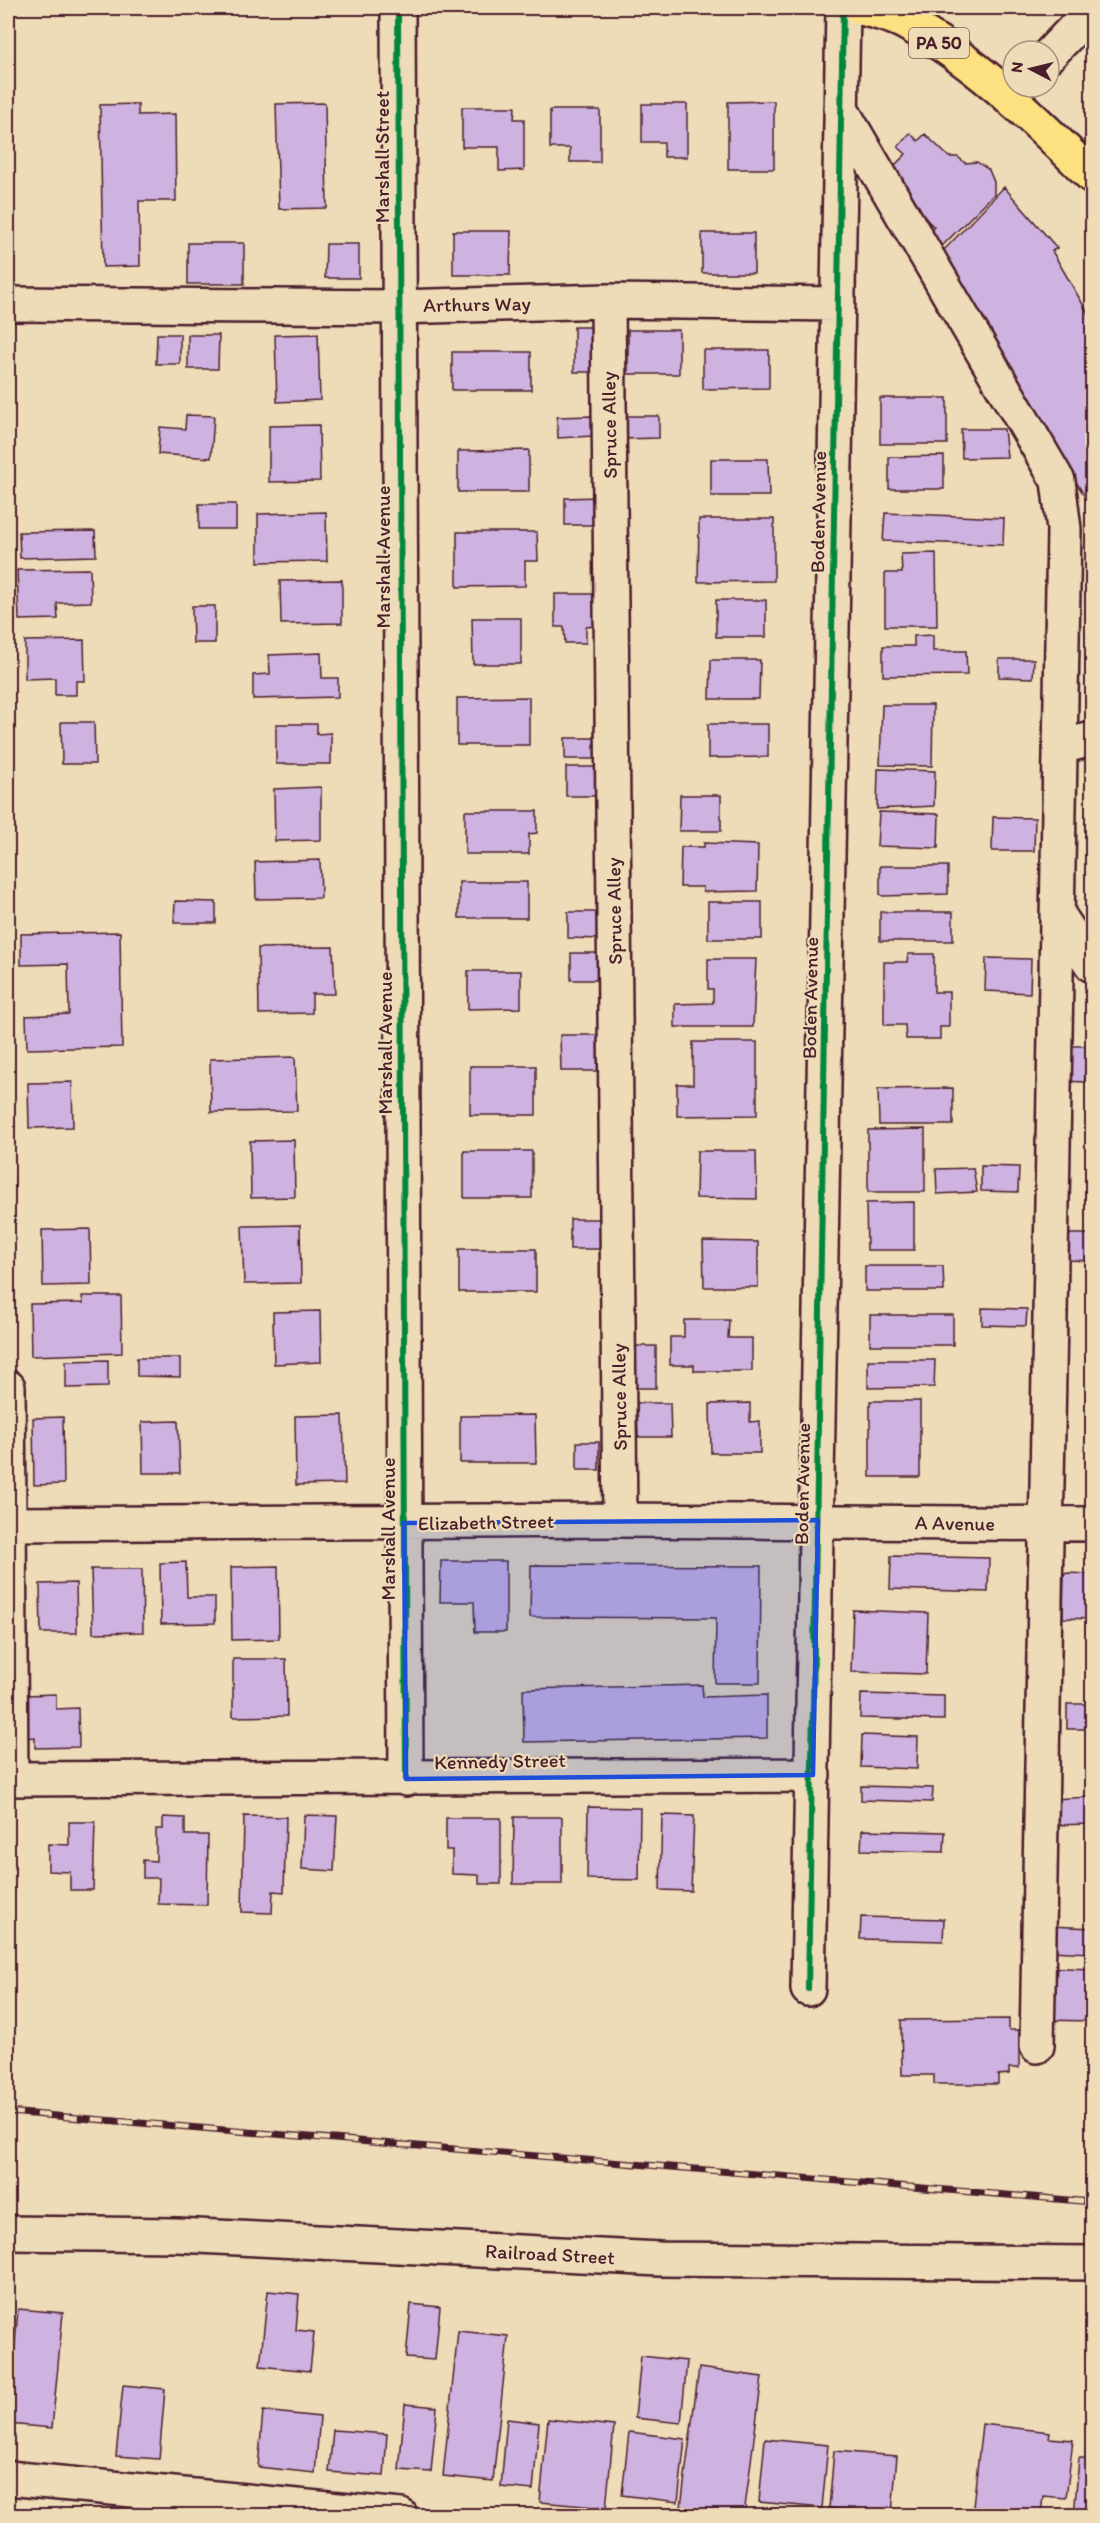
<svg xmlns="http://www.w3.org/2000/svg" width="1100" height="2523" font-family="Itim,sans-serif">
<rect width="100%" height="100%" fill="#eedbb8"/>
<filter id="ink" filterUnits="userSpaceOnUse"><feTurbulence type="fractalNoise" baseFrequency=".0167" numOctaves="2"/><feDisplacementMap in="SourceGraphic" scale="12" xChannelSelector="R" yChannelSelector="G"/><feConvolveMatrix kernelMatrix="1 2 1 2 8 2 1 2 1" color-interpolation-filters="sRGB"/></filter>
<g filter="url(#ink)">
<!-- building -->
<path fill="#ceb2df" stroke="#4a1f2b" stroke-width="1.5" d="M774,101V169H728V102Z
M325,103L327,208L279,209L276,104Z
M138,104V115L175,114L176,201H139L140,266L103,267L100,105Z
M642,104H687V157H664V142H642Z
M462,107H515L514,119H524V170L499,171V147H462Z
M550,110H600V162H570V148H550Z
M910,133L918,141L925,134L949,157H958L965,163L977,162L989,170L994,182V194L939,249L929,231L934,227L918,211L893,167L906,154L898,147Z
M1004,187L1057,248L1052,251L1092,320V491L1085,497L943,251Z
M453,231H511L510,275H453Z
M702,233H754V273H702Z
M188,243H244V284H188Z
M326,244H359V278H325Z
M574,327H595V372H574Z
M628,330H679V374H628Z
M157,334H180V364H156Z
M318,334L320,400L277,402L275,335Z
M188,335H219L218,369H188Z
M703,350H769V388L703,389Z
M452,352H531V390H452Z
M880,398H947V444H880Z
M186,415L214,416L211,458L158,454L160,427L185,429Z
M592,416L593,436L558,438L557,417Z
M624,416H659V438L624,439Z
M319,425L320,481L269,482V426Z
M961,429H1004L1007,457L962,458Z
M529,450V492H458V451Z
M944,456V489H889V457Z
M711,459H768L769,496H711Z
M600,497V525H565V498Z
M199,504H236V529H199Z
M326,512L327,561L258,562V514Z
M885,513L1004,518L1003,545L883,541Z
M699,519H774V581L698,582Z
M95,531L96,556L20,558L19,532Z
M457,532H537L538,561H525V586L457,587Z
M936,553L937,626H885V573H902L901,554Z
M90,569L91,602L57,603L58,619L19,620L17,570Z
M342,580V623L281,624L280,581Z
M555,594H595V626L586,627V643H565L564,627H555Z
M716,600H766V637H716Z
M192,606H215V643H193Z
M472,618H521V664H473Z
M933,635V651H966L967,675L883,676V646H914V636Z
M84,640L85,681H76V695H55V678L25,679V641Z
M321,653L322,678H338V697L253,699V675L270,674L269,655Z
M999,659H1034L1033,678L999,677Z
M711,660H760L759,699H710Z
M529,697V745H457V698Z
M882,705H933L932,766L880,765Z
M61,722H94L95,764H62Z
M276,724H317V734L331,733V764H276Z
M708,724H768V757L708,758Z
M565,738H600L599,759H565Z
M566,767H600V796H566Z
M878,769L935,771L934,806L877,809Z
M321,787V840L275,841L274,789Z
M680,795H721V831H679Z
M465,811H537V833L529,834V854H465Z
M879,812L939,814L938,848L877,846Z
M993,817L1035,818L1034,851H992Z
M704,843L758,845L757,891L703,892V887H680L681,847H704Z
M320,860L321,898L256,899L255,862Z
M880,866H948V894L883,896L880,894Z
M459,882H527V918H459Z
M175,901L216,902V923H174Z
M708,902H762V939H708Z
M568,912H602V939L568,938Z
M880,912H953V941H880Z
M120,932L122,1047L27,1049L26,1016L69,1014L68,964L21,965V934Z
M333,947L335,994H312V1013L259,1014L258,948Z
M571,953H600V980H571Z
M908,954H934V992H949V1027H940V1039H906L905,1025H884V962H907Z
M986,958L1031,959L1030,993L985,991Z
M708,959H756L753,1027H675V1004L713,1003V989H708Z
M468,971H521V1008L468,1009Z
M560,1035H602L603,1071H561Z
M693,1042H757V1115L677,1116V1084H693Z
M1064,1046H1086L1085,1082L1063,1081Z
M295,1057L297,1111L211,1112L210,1059Z
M470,1066H536V1115H470Z
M72,1082L73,1127L29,1128L28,1083Z
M953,1088V1125H879L878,1089Z
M925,1129V1192H868V1130Z
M294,1140L295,1197L251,1198L250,1141Z
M464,1151H532V1198H464Z
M697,1151H756L757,1199L696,1198Z
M981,1166L1019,1167L1018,1192L981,1191Z
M973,1168L977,1192L937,1194L936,1169Z
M914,1202V1250H867L866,1203Z
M570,1219H600L601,1249H570Z
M300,1225L301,1283L244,1284L242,1226Z
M90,1229L91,1285L43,1286L42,1230Z
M1066,1234H1092V1261L1066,1260Z
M703,1241L758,1242V1287H704Z
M459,1249H536V1292H459Z
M865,1266H943L944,1291H865Z
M82,1296H121L122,1353L31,1356L30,1304L83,1303Z
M982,1308L1027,1309L1026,1326L982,1325Z
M320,1311L321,1362L274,1364L273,1312Z
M870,1315H953V1345H870Z
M684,1320H729L728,1338H752V1371H694V1365H670V1337H684Z
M633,1346H656V1388H633Z
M137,1358H180V1377L137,1376Z
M108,1360V1387L66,1388V1361Z
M868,1360H935L934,1387L868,1388Z
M870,1401H920V1477H870Z
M637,1403H670L671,1437H638Z
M750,1403V1422L760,1421V1453H711L710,1404Z
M343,1415L345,1484L296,1485L295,1416Z
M535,1415L536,1463H460V1416Z
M63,1417L64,1484L34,1485L33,1418Z
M178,1421L180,1473H143L142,1422Z
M577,1442H599V1470H577Z
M891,1556L989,1558L988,1592L890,1589Z
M441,1561H506V1632H475L474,1602H440Z
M186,1562L187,1597H215V1623L161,1624L160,1563Z
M531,1565L761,1566L760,1683H715L716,1618L530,1617Z
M278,1566L279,1639L232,1640L231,1567Z
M91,1569H142L143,1632L93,1633Z
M1064,1573L1092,1574V1619L1063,1618Z
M76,1583L77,1633H41L40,1584Z
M853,1610L928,1613L926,1674L851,1672Z
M233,1659H286L287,1716L233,1717Z
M702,1685L703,1697L767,1695V1738L524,1742L523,1689Z
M56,1694V1709L78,1708L79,1747L35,1748V1737L26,1738L25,1695Z
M861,1694L944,1696V1720L860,1718Z
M1067,1704H1092V1729H1067Z
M862,1735L918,1737L917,1769L861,1767Z
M861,1786L933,1788L932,1802L861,1800Z
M1092,1797V1824L1052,1825L1051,1799Z
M588,1807L640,1808L639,1880L587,1879Z
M304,1815L337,1816L334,1871L302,1869Z
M662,1815L694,1816L691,1891L660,1890Z
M244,1816L286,1817L284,1892L273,1891L272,1913L242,1912Z
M163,1817L185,1818V1835H208L207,1905L158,1904L159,1878H143V1860L156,1861V1829H163Z
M514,1817H562V1884H513Z
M446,1818H501V1884H479V1875L452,1874V1850H446Z
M69,1822H95L93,1890H70V1872L48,1871V1844L69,1845Z
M862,1830L945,1832L944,1852L861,1850Z
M861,1917L944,1919L943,1941L860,1939Z
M1050,1926L1092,1928V1953L1049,1951Z
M1043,1967L1090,1969L1092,2021L1042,2020Z
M1009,2019V2030H1019V2068H1009V2074L998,2075V2084H934V2075H902L901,2020Z
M268,2291L299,2294L296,2330L314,2332L310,2371L260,2366Z
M411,2304L440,2307L435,2360L406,2358Z
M18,2309L63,2313L52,2428L8,2424Z
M458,2331L508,2336L493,2481L443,2476Z
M641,2356L687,2361L681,2423L635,2418Z
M699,2368L762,2377L744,2515L681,2507Z
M123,2385L165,2389L159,2459L116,2456Z
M405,2404L437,2407L431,2472L399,2470Z
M263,2411L320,2417L315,2473L258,2467Z
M507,2419L539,2423L533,2490L501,2487Z
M548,2419L614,2426L606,2508L540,2502Z
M982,2424L1050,2432L1049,2438L1073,2440L1066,2498L1043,2496L1041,2514L973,2507Z
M333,2430L387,2434L384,2476L329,2472Z
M629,2432L685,2439L678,2502L622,2495Z
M765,2439L828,2445L822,2508L759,2502Z
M834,2451L897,2456L892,2513L829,2508Z
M1079,2458L1092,2459V2516H1074Z"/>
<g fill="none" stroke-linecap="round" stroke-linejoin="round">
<!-- minor casing -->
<g stroke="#4a1f2b" stroke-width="38">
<path id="minor" d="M398,8L406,1779
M1049,55L1092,10
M841,109L1058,481L1064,529L1037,2046
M608,301L620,1520
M8,304L398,307L608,301L838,304
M1060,747L1092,739
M1057,913L1092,965
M8,1387L11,1779
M11,1524L620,1520L1092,1524
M8,1779L813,1775
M808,1989L843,8
M8,2233L177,2235L660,2259L1092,2263
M8,2478L401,2516"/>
</g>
<!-- major casing -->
<g stroke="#4a1f2b" stroke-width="38">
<path id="major" d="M861,8C875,12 891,15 904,22C977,61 1034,119 1092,176"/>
</g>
<!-- minor -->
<use href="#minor" stroke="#eedbb8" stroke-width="33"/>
<!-- major -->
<use href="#major" stroke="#fde080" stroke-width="33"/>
<!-- rail casing -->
<g stroke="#4a1f2b" stroke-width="7">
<path id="rail" d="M8,2112L1092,2202"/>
</g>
<!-- rail -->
<use href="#rail" stroke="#eedbb8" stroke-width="4.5" stroke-dasharray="14" stroke-linecap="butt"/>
<!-- cycleway casing -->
<g stroke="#eedbb8" stroke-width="10">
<path id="cycleway" d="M398,8L406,1779
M808,1989L843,8"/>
</g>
<!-- cycleway -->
<use href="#cycleway" stroke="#00873e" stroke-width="6"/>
</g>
</g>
<!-- marked area -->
<path fill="#1d4ed8" fill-opacity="0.2" stroke="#1d4ed8" stroke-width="4.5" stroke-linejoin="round" d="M818,1520L813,1775L406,1779L404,1523Z"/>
<g text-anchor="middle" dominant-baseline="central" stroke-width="4.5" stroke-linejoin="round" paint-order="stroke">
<!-- shield labels -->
<rect fill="#eedbb8" stroke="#7b5755" stroke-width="1.5" x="909" y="28" width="60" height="30" rx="4.5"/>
<g font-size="18" font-weight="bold" fill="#4a1f2b">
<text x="939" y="43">PA 50</text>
</g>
<!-- street labels -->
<g font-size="20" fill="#4a1f2b" stroke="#eedbb8">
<text transform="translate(382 157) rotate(-90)">Marshall Street</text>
<text transform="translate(477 304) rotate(-1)">Arthurs Way</text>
<text transform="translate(609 425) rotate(-91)">Spruce Alley</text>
<text transform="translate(818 512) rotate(-89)">Boden Avenue</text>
<text transform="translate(383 557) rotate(-90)">Marshall Avenue</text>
<text transform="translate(614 911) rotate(-91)">Spruce Alley</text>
<text transform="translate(810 998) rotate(-89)">Boden Avenue</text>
<text transform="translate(385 1043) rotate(-90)">Marshall Avenue</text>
<text transform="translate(619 1397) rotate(-91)">Spruce Alley</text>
<text transform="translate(802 1484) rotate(-89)">Boden Avenue</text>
<text transform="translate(486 1522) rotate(-1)">Elizabeth Street</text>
<text transform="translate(955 1523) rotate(1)">A Avenue</text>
<text transform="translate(388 1529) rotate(-90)">Marshall Avenue</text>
<text transform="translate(500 1761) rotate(-1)">Kennedy Street</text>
<text transform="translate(550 2254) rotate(3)">Railroad Street</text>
</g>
</g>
<!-- margin -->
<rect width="1100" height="2523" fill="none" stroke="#eedbb8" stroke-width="30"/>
<rect x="15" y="15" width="1070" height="2493" fill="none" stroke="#4a1f2b" stroke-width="2" filter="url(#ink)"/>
<!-- north arrow -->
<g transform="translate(1031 69) rotate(277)"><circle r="28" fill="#eedbb8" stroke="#ac9080" stroke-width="1.5"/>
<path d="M0-4.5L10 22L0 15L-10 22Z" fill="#4a1f2b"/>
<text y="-9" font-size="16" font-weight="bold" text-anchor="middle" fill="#4a1f2b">N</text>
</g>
</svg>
